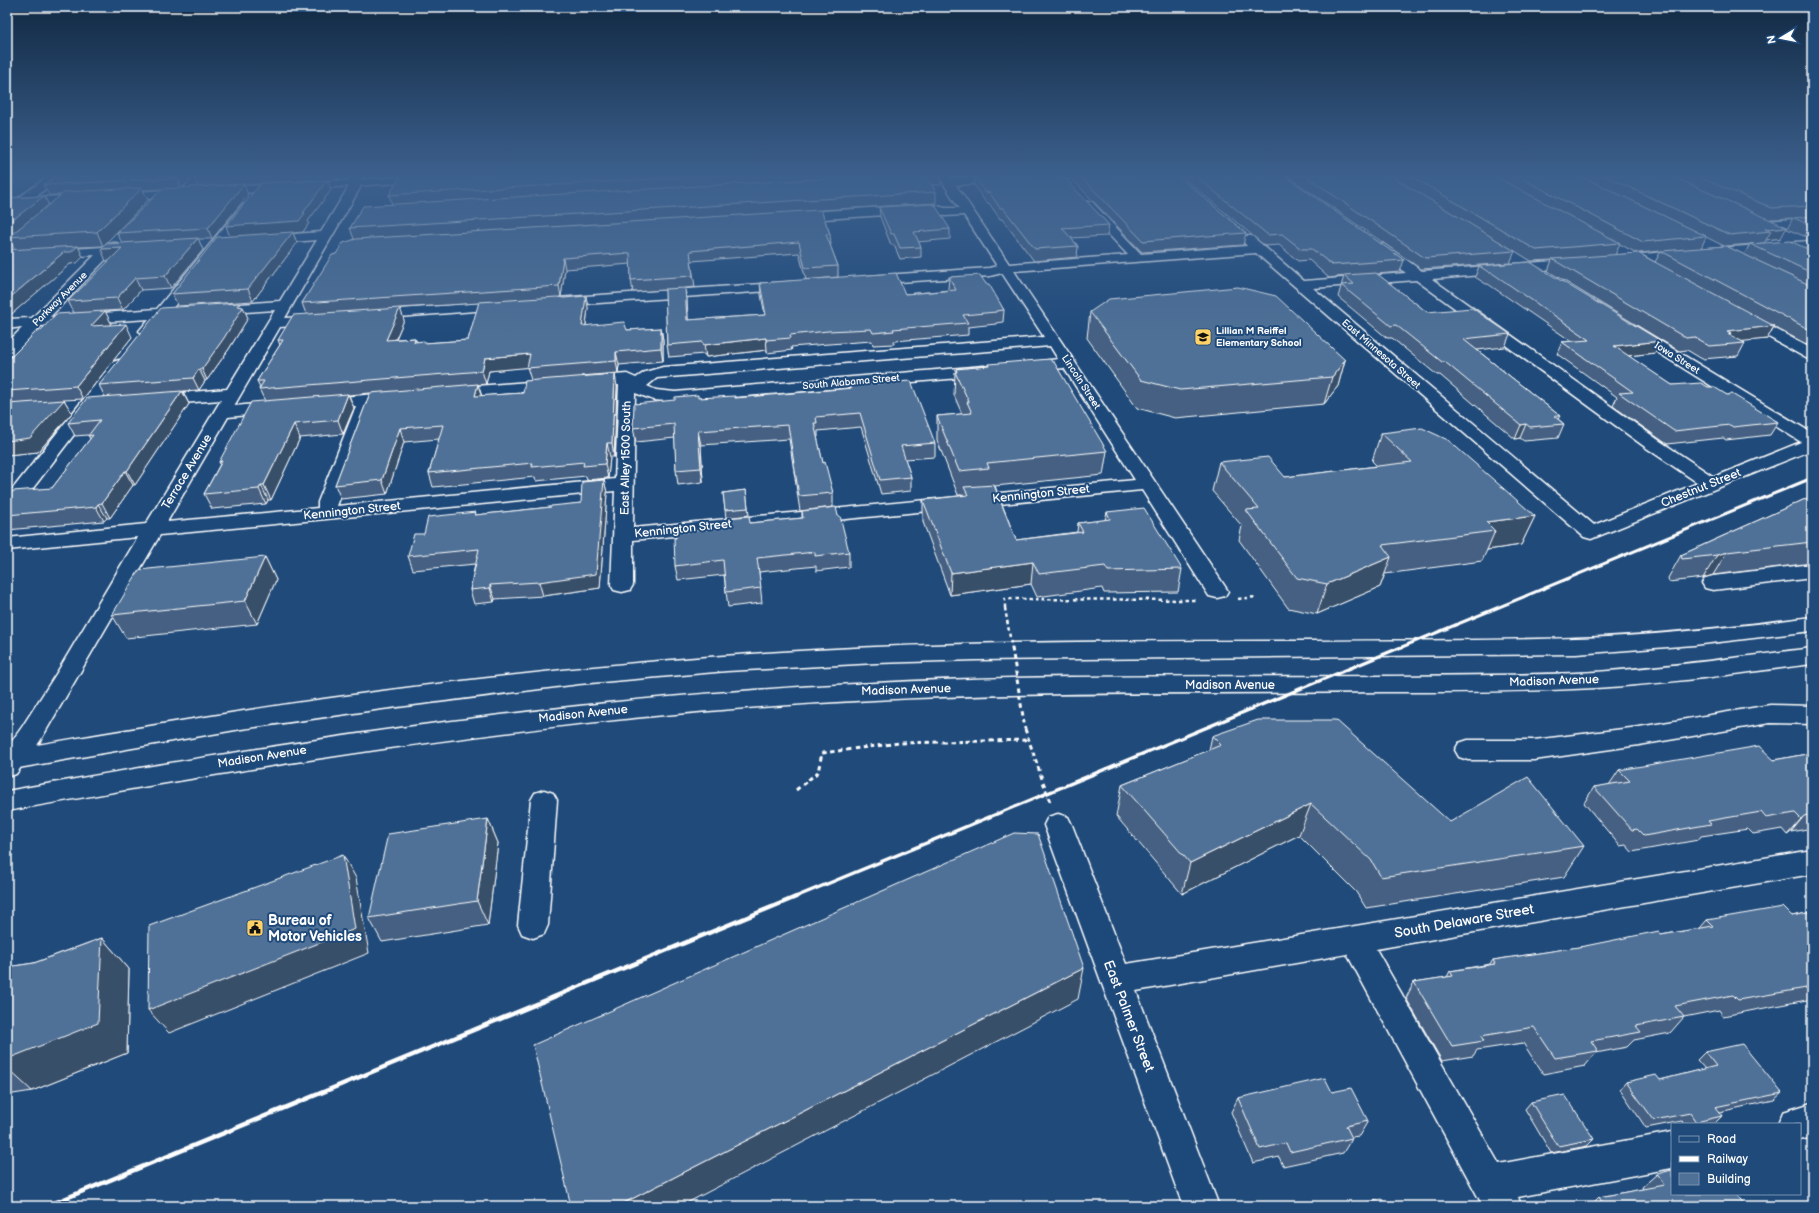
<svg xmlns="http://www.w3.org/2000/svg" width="1819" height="1213" font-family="'Balsamiq Sans',sans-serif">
<rect width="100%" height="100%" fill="#1f4a7a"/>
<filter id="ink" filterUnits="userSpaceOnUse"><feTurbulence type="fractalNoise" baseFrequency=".025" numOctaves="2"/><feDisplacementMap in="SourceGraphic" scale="8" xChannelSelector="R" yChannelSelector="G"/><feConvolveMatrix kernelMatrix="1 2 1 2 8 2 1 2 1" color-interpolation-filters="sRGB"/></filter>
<g filter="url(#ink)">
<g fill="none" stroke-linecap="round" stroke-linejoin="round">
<!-- minor casing -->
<g stroke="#fff" stroke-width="3">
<path id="minor" d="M50,175H63L25,205H17L15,202L17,199Z
M196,175H208L189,195H181L179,193L181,191Z
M352,175H364L361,179L360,188L285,318L318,316L323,317L325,320L323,323L318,324L280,327L234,406L277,402L283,403L286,407L283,411L277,412L228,417L167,522L318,508V502L356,406L321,409L315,408L313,404L315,400L321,399L397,392L403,393L405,397L403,401L374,404L337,506L615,479L619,385L587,387L581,385L579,382L581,379L587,377L627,374L636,378L645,372L663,367L1044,337L1002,273L990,276L869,284L864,283L862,280L864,277L869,276L989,268L997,266L964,215L945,216L931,212L793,221L789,220L787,217L789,214L793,213L931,204L945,208H959L938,175H948L951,178L1016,175H1075L1074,177L1070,178L956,185L1009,264L1128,255L1084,208L1082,205L1084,202H1092L1141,254L1247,246L1241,239L1242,236H1252L1304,281L1406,273L1374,250L1372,247L1374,244H1384L1422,271L1580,259L1585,260L1587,263L1585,266L1580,267L1432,279L1657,439L1714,477L1801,442L1627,333L1624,330L1627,327L1632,325L1637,327L1812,433V450L1591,539L1584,537L1256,253L1014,271L1228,591L1225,596L1217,598L1209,596L1142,490L633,540V585L630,590L622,592L614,590L611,585L615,491L160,535L40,741L16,774L7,777V748L22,727L58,671L138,537L7,550V538L146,524L221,400L156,405L150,404L148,400L150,396L156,395L227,389L275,310L214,314L209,313L207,310L209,307L214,306L280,301L317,240L266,244L261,243L260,240L261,237L266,236L321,232L348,188L349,179ZM1416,280L1645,447L1698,483L1594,525L1313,288ZM1050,346L1058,359L1020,364L1018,367L1020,370L1026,372L1064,368L1135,480L633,528L635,393L654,400L675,402L984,376L990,374L992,371L990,368L984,366L675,392L656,390L647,386L657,378Z
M246,204L250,205L252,208L172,309L176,313L174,316L165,318C159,326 154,337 142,334L139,331L149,319L41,326L13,355L7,357V343L23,327L7,329V319L32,318L95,255L7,261V253L104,247C108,243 111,242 117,243L118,246H137L139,249L137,252L111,254L50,317L157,309L242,205Z
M1812,218V226L1765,229L1761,228L1759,225L1761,222L1765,221Z
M1809,241L1812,242V248L1809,249L1617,264L1612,263L1610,260L1612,257L1617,256Z
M791,282L796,283L798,286L796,289L556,306L551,305L549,302L551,299L556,298Z
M508,301L513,302L515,305L513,308L373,319L368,318L366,315L368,312L373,311Z
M1745,314L1750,315L1812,349V360L1806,358L1740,321L1738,318L1740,315Z
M119,360L125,362L127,365L125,368L14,513L7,515V496L113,362Z
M554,380L560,381L562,385L560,389L451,398L445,397L443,393L445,389L451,388Z
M1812,564V578L1713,590L1705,588L1702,583L1705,578L1713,576Z
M1770,705L1812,706V724L1770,723L1639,745L1534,760H1468L1459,757L1455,750L1459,743L1468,740H1534L1639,727Z
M544,790L553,793L557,800L548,925L544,934L533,938L522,934L518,925L531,800L535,793Z
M1058,814L1068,817L1072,825L1126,964L1812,850V874L1376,949L1499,1164L1672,1132V1168L1518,1197L1521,1206H1483L1347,954L1136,991L1219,1206H1183L1044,825L1048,817Z
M1812,1103V1137L1800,1140V1124H1778L1783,1112Z"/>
</g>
<!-- major casing -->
<g stroke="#fff" stroke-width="3">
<path id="major" d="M427,176L431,177L433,179L431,181L116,201L110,197L116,193Z
M84,195L90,199L88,202L7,207V199Z
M1812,617V631L1694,645L1576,654L976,660L876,663L727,671L579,684L382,709L241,729L7,770V750C115,732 223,713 331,698C511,673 693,655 875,647C1020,641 1166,641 1312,641C1400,640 1488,641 1576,638C1655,636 1734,627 1812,617Z
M1812,648V664C1740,673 1667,684 1595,688C1525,692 1455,692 1385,692C1215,694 1044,691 874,700C582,714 294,759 7,811V791C294,740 583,696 875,683C1045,674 1215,677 1385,676C1455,675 1525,676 1595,672C1667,667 1740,657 1812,648Z"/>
</g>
<!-- path-far1 -->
<path stroke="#fff" stroke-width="2.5" stroke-dasharray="3.5 3" stroke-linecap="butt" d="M1238,599L1256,597
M1005,608V599L1197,600"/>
<!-- path -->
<path stroke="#fff" stroke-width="3" stroke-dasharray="4.5 3.5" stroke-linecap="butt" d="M1025,729L1050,802
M796,790L818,772L822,753L899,743L1029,740"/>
<!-- minor -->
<use href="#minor" fill="#1f4a7a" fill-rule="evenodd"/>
<!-- major -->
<use href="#major" fill="#1f4a7a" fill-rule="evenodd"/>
<!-- rail-far2 -->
<path stroke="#fff" stroke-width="3" d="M1397,649L1812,478"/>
<!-- rail-far1 -->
<path stroke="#fff" stroke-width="3.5" d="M793,898L1399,648"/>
<!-- rail -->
<path stroke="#fff" stroke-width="4.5" d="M47,1206L796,897"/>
<!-- path-bridge-far1 -->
<path stroke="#fff" stroke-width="2.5" stroke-dasharray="3.5 3" stroke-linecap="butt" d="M1005,608L1012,649"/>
<!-- path-bridge -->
<path stroke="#fff" stroke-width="3" stroke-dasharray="4.5 3.5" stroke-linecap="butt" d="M1012,648L1025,729"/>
</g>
<!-- wall -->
<path fill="#456182" stroke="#fff" fill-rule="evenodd" d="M195,175L182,188L198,187L194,177L196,175H341L338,180H327L331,190L308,221L309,223L303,232L293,233L297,243L253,301L178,306L172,294L230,236L260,184L244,185L248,195L212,239H198L203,250L171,288L141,290L123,310L105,311L111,323L110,325L132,337L83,399L64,400L72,413L38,452L7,455V361L41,330L74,313L68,301L109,261H106L122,243L117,233L162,189L143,190L148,200L103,246L78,247L83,257L77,263L70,264L7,318V250H15L9,239L7,240V198L44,196L49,205L61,195H49L43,185Z
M406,175H941V185H932L936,192V203L821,210L830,234L831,245H830L838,266V277L806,280L799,253L691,261L695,287L685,288L687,299L688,320L765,315L761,295L760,283L905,294L949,290L948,289L949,277L986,284L1004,310L1003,322L996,323V324L968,327V335L894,341V344L873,345L872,341L829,344L791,347L792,350L767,353V350L706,357L704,354L669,357L667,345L665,290L633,292L631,280V264L565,269L561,297H559L564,298L586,296L588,308L586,326L627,330L661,328L663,340V361L619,365L618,373L581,376L617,387L614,457H610L608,478L587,480L586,476L536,481L535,477L433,487L429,473L439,439L404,442L387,494L341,499L335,485L370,393L349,395L354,408L343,434L300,438L271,500H268L266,504L212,509L204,494L220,464L219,462L265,401L259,389L260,387L257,381L280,345L278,340L306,314L302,303L336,254L354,239L350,228L392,204L389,195ZM479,303L468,340L425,343L417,342L415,338L396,339L404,320L400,308ZM527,367L531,380L523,393L482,396L478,385L486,384L489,371Z
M950,175H1062L1109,225L1107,236L1071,238L1078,246L1077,257L1034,261L1002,219H1000L989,203H986L974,185V175H977L952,176Z
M1072,175H1177L1246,233L1243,245L1142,252L1072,179Z
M1180,175H1284L1404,260L1400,272L1377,274L1427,312L1510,334L1505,347L1477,350L1560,416L1558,419L1564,424L1558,438L1524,441L1520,438L1515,439L1440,375H1437L1392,338H1387L1338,297L1344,276L1329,278L1309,260L1298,261L1279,245L1265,246Z
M1286,175H1812V235L1804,236L1787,229L1793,218L1770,219L1781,238L1766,240L1764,243L1726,246L1744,255L1750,244L1812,251V347L1774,327L1767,339L1742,341L1745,343L1738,356L1702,359L1687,350L1679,351L1548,271L1552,260L1531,261L1515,251L1510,263L1421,269ZM1706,237L1724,246L1701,248ZM1620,244L1627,248L1637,253L1615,255ZM1661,251L1655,262L1639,253Z
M879,207L950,229V239L918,242L921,247V257L900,259L894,245H891L880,217Z
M1479,266L1661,341L1655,353L1628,356L1672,385L1708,387L1727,395L1778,422L1770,435L1726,440L1723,438L1667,444L1613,406L1617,397L1557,354L1562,342L1571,341L1488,284H1486L1475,277Z
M239,303L241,307H243L248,318L229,349L207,380L205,381L199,390L183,391L189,404L135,485H133L110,518H107L104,521L7,530V498L52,488L90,439L88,435L75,436L68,423L105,397L99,385Z
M1090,312L1345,360L1338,386L1324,404L1175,418L1137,408L1087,338Z
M988,364L1107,451L1103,475L995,486L1016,540L1077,532L1078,523L1105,520L1107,512L1182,569L1178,592L1104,593L1102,588L1037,597L1031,584L950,595L923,522V500L964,496V495H958L937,440V416L962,414L954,395L955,372H956V369L988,366Z
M851,385L935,443V457L905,459L911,477V491L881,494L861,427L818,431V437H817L823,463L833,493V507L800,511L789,439L701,445L703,482L678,485L676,470L675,438L636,442L633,428L699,398H735L851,388Z
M1381,433L1535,516L1521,545L1487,550L1482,561L1385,574L1380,587L1317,614L1288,608L1239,540L1242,526L1212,491L1219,462L1285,477L1377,466L1372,461Z
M604,480L607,493L600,588L543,596L495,599L494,602L474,604L470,590L475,564L413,570L408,556L424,534L476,515L551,507L581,503Z
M746,490L749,515L726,518L723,493Z
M1812,496V563L1713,575L1703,578L1669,582L1668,578L1681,555Z
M802,511L849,552V567L816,571V566L759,572L762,603L728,607L724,575L678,580L675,566L750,523L802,518Z
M265,557L276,580L257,624L126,638L112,615Z
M1212,736L1450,822L1584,846L1564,877L1366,908L1356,892L1299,835L1182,894L1116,816L1122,785L1209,750Z
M1812,753V828L1791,832L1787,835L1782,829L1753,834L1748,829L1701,836L1698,840L1632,852L1626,845L1620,846L1584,803L1594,787L1609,785L1619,770L1774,760Z
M488,819L498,843L488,925L382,942L369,918Z
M1812,912V999L1723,1016L1719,1010L1684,1017L1670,1033L1634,1040L1627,1047L1596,1053L1585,1066L1543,1074L1523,1043L1477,1050L1473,1056L1442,1061L1406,998L1414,982L1447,977L1450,971L1490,964L1493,960L1661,935L1700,928L1707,920L1792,916Z
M102,938L129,969L127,1053L32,1091L7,1095V967L34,963Z
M1705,1052L1782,1093L1774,1100L1719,1112L1722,1116L1714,1124H1685L1682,1121L1646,1128L1620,1089L1626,1082L1660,1080L1705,1069L1697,1060Z
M1332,1092L1368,1121L1359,1136L1352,1137V1138L1343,1153L1283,1166L1279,1157L1253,1163L1231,1112L1238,1098Z
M1531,1102L1594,1139L1587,1146L1551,1153L1525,1109Z
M1657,1174L1745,1205L1743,1206H1590L1599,1197L1643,1189L1642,1187Z"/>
<!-- shaded-wall -->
<path fill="#384f6a" stroke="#fff" d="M180,175H195L182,188L177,178Z
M336,175H341L338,180Z
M327,180L331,190L308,221L309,223L303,232L293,233L297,243L253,301L248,289L230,237L226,226L303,213Z
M244,184L248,195L212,239L208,228Z
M142,188L148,200L103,246L97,232Z
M44,196L49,206L8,237L9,239L7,240V224Z
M1812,224V235L1804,236L1810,225Z
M1787,227L1781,238L1766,240L1771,231L1765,229Z
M198,238L203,250L171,288L165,276Z
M78,246L83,257L77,263L70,264L7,318V300L64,252Z
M122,248L128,259L106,261L101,249Z
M563,258L565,269L561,297L559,286Z
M135,278L141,290L123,310L117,298Z
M685,288L687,299L689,332L687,320Z
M586,296L588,308L584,338L582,326Z
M239,303L242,309L243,307L248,318L229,349L207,380L202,369L237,306Z
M400,308L404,320L390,352L386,340Z
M105,311L111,323L98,338L91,326Z
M126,324L132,337L83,399L76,386Z
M1774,326L1767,339L1726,343L1731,333L1727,331Z
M661,328L663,340V361L661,348Z
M766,338L767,350L706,357L704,345Z
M1661,341L1655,353L1609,358L1614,346Z
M616,352L619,365L618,373L616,361Z
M530,354L533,367L489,371L486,384L482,371L485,358Z
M1345,360L1338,386L1324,404L1332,377Z
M199,369L205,381L199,390L193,378Z
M615,374L617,387L614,457L612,443Z
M478,384L482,398L475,396Z
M182,391L189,404L135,485L127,471Z
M348,394L354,408L343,434L338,420Z
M64,400L72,413L38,452L7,455V441Z
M294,424L300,438L271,500L264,485Z
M1526,424L1520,438L1515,439L1521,425Z
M400,428L404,442L387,494L382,480Z
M698,431L701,445L703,482L701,468Z
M607,443L610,457L608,478L605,464Z
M125,471L133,485L110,518L102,503Z
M604,480L607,493L600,588L543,596L539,582Z
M261,485L268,500L266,504L259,489Z
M98,504L107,518L104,521L96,507Z
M1535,516L1521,545L1487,550L1495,531L1486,522Z
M1727,552L1713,575L1703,578L1717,555Z
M265,557L276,580L257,624L245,601Z
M1391,557L1380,587L1317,614L1327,584Z
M1033,562L1031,584L950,595L951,573Z
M490,585L495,599L494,602L490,588Z
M1311,804L1299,835L1182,894L1190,863Z
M1804,816L1791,832L1787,835L1801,819Z
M488,819L498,843L488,925L477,901Z
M343,855L356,878L369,953L169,1033L148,1010Z
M102,938L129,969L127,1053L32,1091L7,1068V1059Z
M1084,968L1078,999L681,1206H618Z"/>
<!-- building -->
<path fill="#507197" stroke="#fff" d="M57,175H180L177,178L43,185Z
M196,175H239L194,177Z
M401,175H719L389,195Z
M883,175H935H926L936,192L350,228L363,206Z
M974,175H1062L1109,225L1062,228L1078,246L1035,249L1003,208H1000L989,192L986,193Z
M1079,175H1177L1246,233L1143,241Z
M1194,175H1284L1404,260L1332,265L1312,249H1301L1282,234L1268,235Z
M1304,175H1389L1515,251L1425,258Z
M1409,175H1493L1620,243L1536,250Z
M1515,175H1579L1706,236L1643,242Z
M1603,175H1669L1787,227L1765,229L1771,231L1730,235Z
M1694,175H1799L1812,180V206L1772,208Z
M327,180L303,213H305L299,221L226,226L261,183Z
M244,184L208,228L117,233L162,189Z
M142,188L97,232L8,237L65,192Z
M44,196L7,224V198Z
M931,204L935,205L950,229L914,232L921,247L900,248L894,234H891L879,207Z
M821,210L830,234H826L838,266L805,268L799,242L690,251L693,276L631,280L630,253L563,258L559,286L302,303L332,255L336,254L343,243L356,239Z
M1812,216V224L1810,225L1794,218Z
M293,232L248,289L172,294L217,237Z
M198,238L165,276L135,278L117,298L68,301L122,248L101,249L106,244Z
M1790,241L1812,251V273L1750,244Z
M78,246L71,252H64L7,300V250Z
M1726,246L1812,286V331L1661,251Z
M1638,253L1774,326L1727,331L1731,333L1728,334L1745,343L1709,346L1694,337L1686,338L1552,259Z
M1530,262L1661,341L1614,346L1672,385L1701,383L1708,387H1714L1727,395L1732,394L1778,422L1733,427L1730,425L1674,431L1619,393L1633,392L1562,342L1590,340L1492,273H1490L1479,266Z
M896,273L905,294L956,290L949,277L980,275L986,284H989L1004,310L996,311V312L963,315L968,323L893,329L894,331L873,333L871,329L828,331L790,335L791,338L766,340V338L704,345L702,342L667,345L665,289L685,288L687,320L766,315L760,283Z
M1376,273L1427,312L1472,308L1510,334L1463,339L1560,416H1554L1564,424L1530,427L1526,424L1521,425L1445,362H1442L1396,325L1391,326L1341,285L1354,284L1344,275Z
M1238,287L1276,296L1345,360L1332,377L1180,390L1141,380L1090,312L1109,299Z
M586,296L582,326L624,322L627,330L661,328V348L616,352V361L527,368L530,354L485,358L482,371L259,389L264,381H257L283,340H278L293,315L400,308L386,340L415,338L414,342L424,341V343L468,340L479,302L557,297L564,298Z
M239,303L237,306L243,307L224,338L202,369H199L193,378L99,385L161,308Z
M105,311L91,326L126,324L76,386L7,391V361L38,330H41L56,314Z
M1050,359L1052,362H1054L1107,451L987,463L989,468L959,471L937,416L972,413L967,402H969L955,372H957L956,369L989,366L988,364Z
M615,374L612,443H607L605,464L583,466L584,462L532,467L533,463L429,473L443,425L400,428L382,480L335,485L370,393L478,384L475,396L523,393L525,381Z
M911,381L935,443L901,446L911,477L880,480L860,413L816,417L817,423H814L823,463L825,462L833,493L799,496L788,425L698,431L701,468L676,470L674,424L633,428L634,404L675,400V397L698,395V398L735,396V398L852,388L851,385Z
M182,391L127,471H125L102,503L98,504L96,507L7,515V498L13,491L52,488L93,435L88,436L100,420L68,423L87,398Z
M348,394L338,420L294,424L264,485H261L259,489L204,494L222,461L219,462L251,402Z
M64,400L30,438L7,441V404Z
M1422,428L1448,440L1535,516L1486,522L1495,531L1382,545L1391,557L1327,584L1297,578L1246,510L1259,509L1219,462L1268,457L1285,477L1412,462L1381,433Z
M604,480L596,574L539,582L490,585V588L470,590L479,549L408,556L414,534H424L428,517L476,512L475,515L551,507V506L581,503L582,482Z
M994,485L1016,540L1083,532L1078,523L1110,519L1107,512L1144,508L1182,569L1108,571L1105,566L1039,574L1033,562L951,573L923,500L968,495L964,487Z
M746,490L748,508L725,510L723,493Z
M1812,496V542L1727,552L1717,555L1682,559L1681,555Z
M836,507L838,516H840L849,552L815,556V552L757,558L761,588L726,592L723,560L675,566L674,538H676V533L726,527L725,518L749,516L750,523L803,518L802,511Z
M265,557L245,601L112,615L139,570Z
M1258,720H1336L1450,822L1528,777L1584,846L1381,877L1371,860L1311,804L1190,863L1122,785L1221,745L1212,736Z
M1759,746L1774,760L1812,753V814L1804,816L1801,819L1795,813L1766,818L1761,812L1708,821L1711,824L1644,836L1637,829L1632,830L1594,787L1630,781L1619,770Z
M488,819L477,901L369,918L388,834Z
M1014,833L1038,834L1084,968L618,1206H571L533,1045Z
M343,855L355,929L148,1010L149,926Z
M1783,907L1792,916L1812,912V987L1738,1000L1733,995L1675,1006L1684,1017L1636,1026L1641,1032L1591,1041L1598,1051L1555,1058L1534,1027L1481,1036L1484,1041L1452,1046L1414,982L1453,976L1450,971L1495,964L1493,960L1585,946L1659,931L1661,935L1713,926L1707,920Z
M102,938L98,1023L7,1059V967L34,963Z
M1742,1044L1782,1093L1715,1107L1722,1116L1696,1122L1690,1113L1654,1120L1626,1082L1656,1075L1660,1080L1716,1066L1705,1052Z
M1325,1078L1332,1092L1351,1088L1368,1121L1346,1126L1352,1138L1290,1152L1286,1143L1260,1149L1238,1098Z
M1565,1095L1594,1139L1558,1146L1531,1102Z
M1672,1170V1194H1736L1745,1205L1741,1206H1604L1599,1197L1664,1185L1657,1174Z
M1382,1199L1386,1206H1352Z"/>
</g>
<!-- sky -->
<linearGradient id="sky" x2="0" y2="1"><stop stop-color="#112943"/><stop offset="0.51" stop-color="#3c608d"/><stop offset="1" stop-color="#3c608d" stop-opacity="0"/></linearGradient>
<rect width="1819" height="344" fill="url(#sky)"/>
<!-- icons -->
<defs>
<g id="school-square" transform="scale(0.9)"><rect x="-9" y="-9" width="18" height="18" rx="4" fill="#ffd166" stroke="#1f4a7a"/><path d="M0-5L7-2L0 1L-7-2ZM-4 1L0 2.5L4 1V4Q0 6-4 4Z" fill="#111"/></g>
<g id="civic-square" transform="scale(0.9)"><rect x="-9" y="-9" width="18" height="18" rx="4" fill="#ffd166" stroke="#1f4a7a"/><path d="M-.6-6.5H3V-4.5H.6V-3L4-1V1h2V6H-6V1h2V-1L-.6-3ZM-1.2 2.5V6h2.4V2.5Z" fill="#111"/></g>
</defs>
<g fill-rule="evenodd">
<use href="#school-square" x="1203" y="337"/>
<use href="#civic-square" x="255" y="928"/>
</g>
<g text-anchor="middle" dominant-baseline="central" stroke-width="4" stroke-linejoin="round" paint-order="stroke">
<!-- far-street labels -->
<g font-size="10" fill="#fff" stroke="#1f4a7a">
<text transform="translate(60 299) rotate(-45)">Parkway Avenue</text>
<text transform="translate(1381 354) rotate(41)">East Minnesota Street</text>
<text transform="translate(1677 358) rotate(32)">Iowa Street</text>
<text transform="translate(851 382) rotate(-5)">South Alabama Street</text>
<text transform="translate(1081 382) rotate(57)">Lincoln Street</text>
</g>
<!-- far-poi labels -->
<g font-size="10" font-weight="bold" fill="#fff" stroke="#1f4a7a" text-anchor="start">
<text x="1216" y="331">Lillian M Reiffel<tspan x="1216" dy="12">Elementary School</tspan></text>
</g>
<!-- street labels -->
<g font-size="12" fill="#fff" stroke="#1f4a7a">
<text transform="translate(626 458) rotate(-89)">East Alley 1500 South</text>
<text transform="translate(187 472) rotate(-59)">Terrace Avenue</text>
<text transform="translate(1701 488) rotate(-22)">Chestnut Street</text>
<text transform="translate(1041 494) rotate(-6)">Kennington Street</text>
<text transform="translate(352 511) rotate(-6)">Kennington Street</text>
<text transform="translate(683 529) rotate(-6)">Kennington Street</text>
<text transform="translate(1554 681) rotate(-2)">Madison Avenue</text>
<text x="1230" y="685">Madison Avenue</text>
<text transform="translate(906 690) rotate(-2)">Madison Avenue</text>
<text transform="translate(583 714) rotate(-6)">Madison Avenue</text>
<text transform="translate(262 757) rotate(-9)">Madison Avenue</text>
</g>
<!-- near-poi labels -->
<g font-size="14" font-weight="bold" fill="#fff" stroke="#1f4a7a" text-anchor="start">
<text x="268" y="920">Bureau of<tspan x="268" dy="16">Motor Vehicles</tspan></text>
</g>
<!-- near-street labels -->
<g font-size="14" fill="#fff" stroke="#1f4a7a">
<text transform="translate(1464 921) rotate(-10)">South Delaware Street</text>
<text transform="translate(1129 1016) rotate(69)">East Palmer Street</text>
</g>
</g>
<!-- margin -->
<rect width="1819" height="1213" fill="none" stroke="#1f4a7a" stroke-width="24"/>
<rect x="12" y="12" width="1795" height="1189" fill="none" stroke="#fff" stroke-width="1.5" filter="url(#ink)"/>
<!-- legend -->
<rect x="1671" y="1123" width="130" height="72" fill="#1f4a7a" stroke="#7992af"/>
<rect x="1679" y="1136" width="20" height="6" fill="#1f4a7a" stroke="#7992af"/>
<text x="1707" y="1143" font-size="12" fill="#ffffff">Road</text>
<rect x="1679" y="1156" width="20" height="6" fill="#ffffff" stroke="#7992af"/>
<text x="1707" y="1163" font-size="12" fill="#ffffff">Railway</text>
<rect x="1679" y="1173" width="20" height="12" fill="#507197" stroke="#7992af"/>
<text x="1707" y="1183" font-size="12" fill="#ffffff">Building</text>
<!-- north arrow -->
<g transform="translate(1781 38) rotate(260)" stroke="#1f4a7a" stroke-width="3" paint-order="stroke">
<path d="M0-3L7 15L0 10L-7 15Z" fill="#ffffff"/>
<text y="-6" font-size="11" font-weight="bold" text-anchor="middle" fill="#ffffff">N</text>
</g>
</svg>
